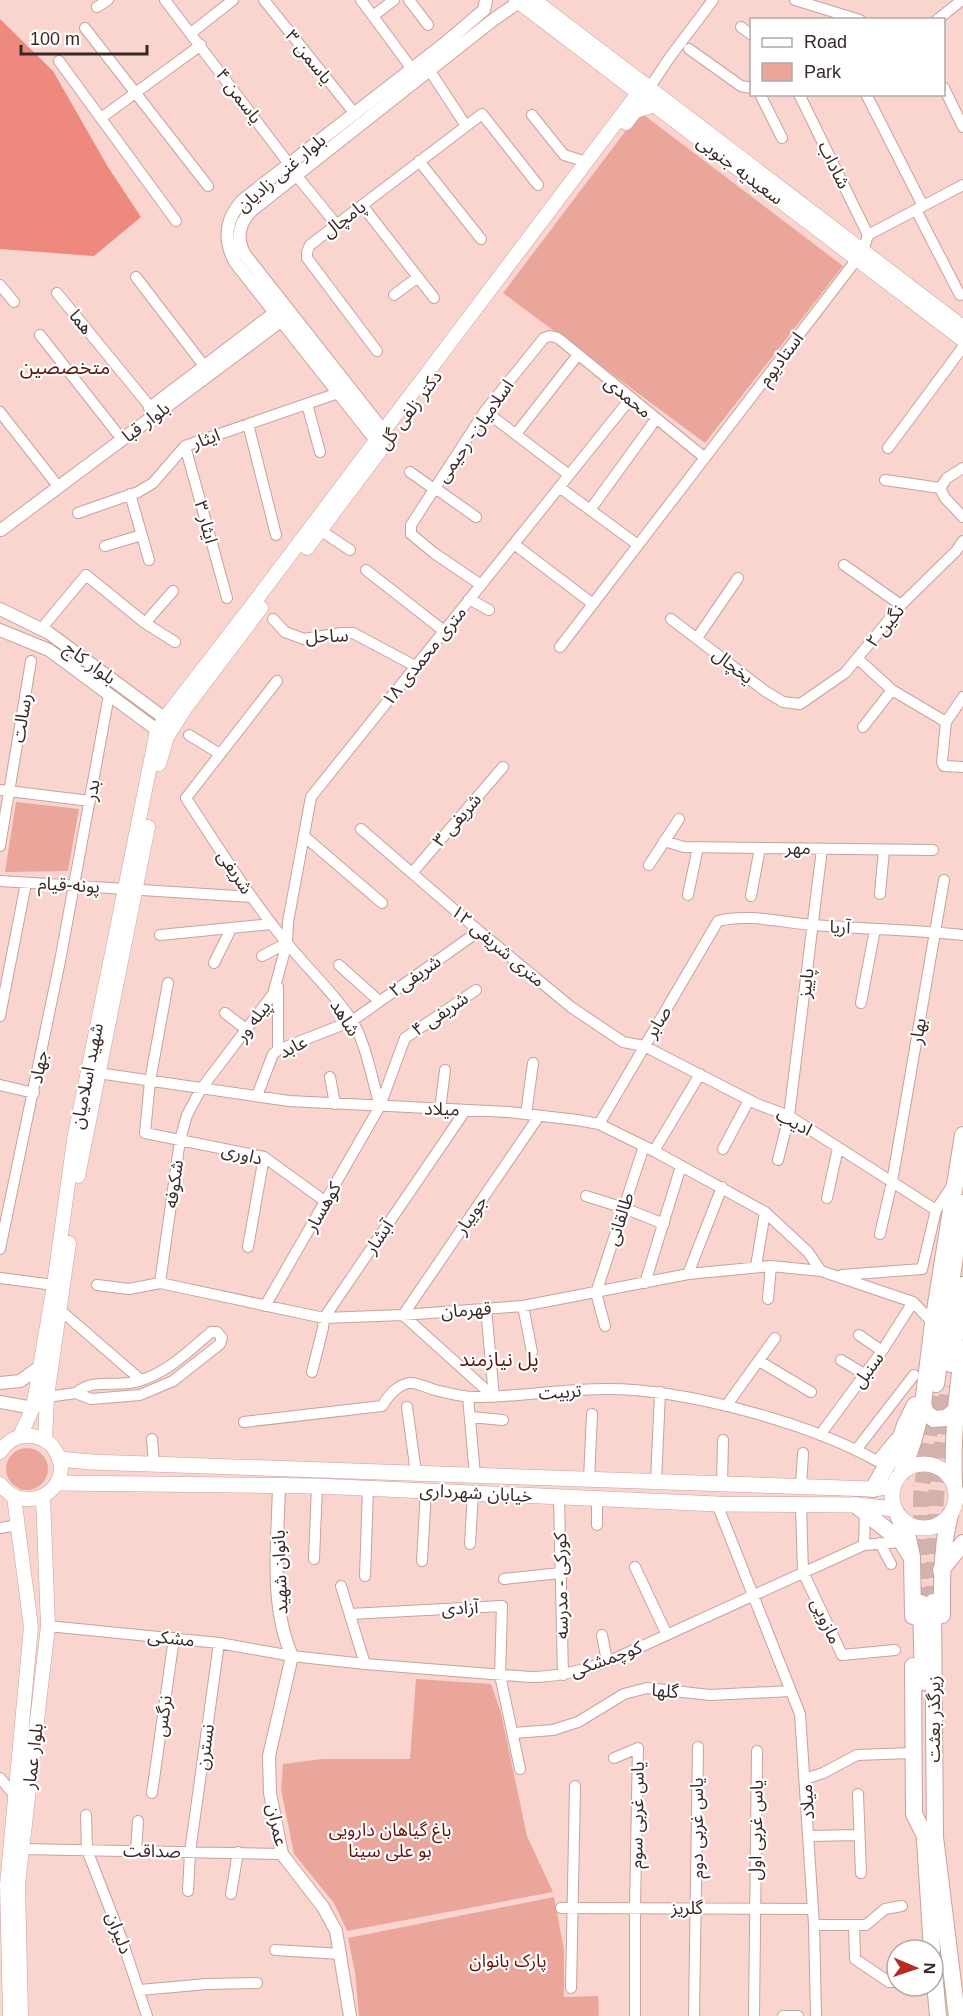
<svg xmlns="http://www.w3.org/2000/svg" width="963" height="2016" font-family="Arial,'Noto Sans Arabic',sans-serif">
<rect width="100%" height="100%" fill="#fad4ce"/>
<!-- green -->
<path fill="#eba69b" d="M640,112L843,266L705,443L503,293Z
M16,802L79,809L68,871L5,872Z
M6 1469a21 21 0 1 1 42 0a21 21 0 1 1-42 0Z
M416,1679L491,1684L501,1713L527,1836L553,1892L347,1931L334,1903L294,1854L281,1789L283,1764L322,1759H410Z
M554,1897L564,1950V1997L598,1996L599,2016H359L355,1972L348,1938Z"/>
<!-- forest -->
<path fill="#ee8a7d" d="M0,19L53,71L108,167L141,217L94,256L0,249Z"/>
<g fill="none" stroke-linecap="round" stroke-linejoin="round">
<!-- trunk-tunnel -->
<path stroke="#d3b2ad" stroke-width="16" stroke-dasharray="16 8" stroke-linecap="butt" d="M933,1602L936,1496L948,1386
M921,1603V1496L936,1384"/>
<!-- minor casing -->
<g stroke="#c7a39d" stroke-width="12">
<path id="minor" d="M165,0L289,164
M264,0L355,114
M361,0L412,69
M409,0L428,25
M795,0L860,20
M97,7L108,0
M373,16L394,0
M937,20L962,0
M741,27L752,35
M85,28L208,186
M191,33L233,0
M689,49L741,86L752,88
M59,61L176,221
M430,71L466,126
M650,87L670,57L713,0
M944,88L963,127
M760,94L782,138
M799,94L868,235
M866,94L923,206
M532,115L564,155L587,162
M101,118L201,45
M419,161L481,239
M296,175L336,224
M362,205L434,298
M916,210L960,295
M863,251L868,235L963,185
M136,277L205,367
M0,285L14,302
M57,293L151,408
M394,295L418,277
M40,335L117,433
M377,351L307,258V252L310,245L482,114L538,185
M307,404L320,452
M485,411L569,475
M0,412L54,481
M248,424L276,535
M516,434L577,356
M185,446L227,598
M888,448L963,347
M410,472L434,489
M885,480L940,488
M559,487L638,545
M435,488L476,517
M940,488L945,498L963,517
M940,488L947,478L963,468
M130,494L149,560
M590,510L656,419
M78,513L138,492L153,483L185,446L344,391
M320,530L350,550
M514,544L593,604
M105,546L142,535
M844,565L901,605
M366,570L444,631
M481,585L434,553L411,534V525L485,411L544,338L550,336L558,338L705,458
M469,599L489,610
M273,619L285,632L304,639L341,633H353L415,666
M671,619L765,691L783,702L800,704L845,673L901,605L956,551L963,541
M145,623L173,591
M41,629L86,575L145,623L175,642
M697,638L738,578
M560,647L857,259
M858,659L892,690L946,722
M277,681L186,798C218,847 249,897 286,942C307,968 332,991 351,1019C366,1042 372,1080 380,1106
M963,697L946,722L942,762L944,766L963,767
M863,727L892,690
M189,735L220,754
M0,790L90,801
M361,829L479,931L571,1007L623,1042L644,1046L757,1104L789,1116L936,1210
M304,836L382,903
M664,841L684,847L933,850
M0,846L31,661
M649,865L679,819
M412,873L503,767
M0,881L252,897
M880,894L884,850
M688,895L698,847
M751,896L760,848
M160,935L272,924
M262,956L287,943
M214,963L231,929
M339,965L379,1001
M168,983L150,1081L145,1133L264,1157L326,1202
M861,1003L875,929
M225,1013L247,1030
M0,1016L26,883
M278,1050V987
M98,1073L289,1101L508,1112L577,1120L599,1124L654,1151L765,1212L808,1252L821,1271
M330,1077L335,1104
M0,1085L34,1093
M257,1096L273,1054L278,1050L352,1021L479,931
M440,1110L445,1070
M526,1114L533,1063
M599,1124L718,921C749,913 783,923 815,925C864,929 914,930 963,935
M723,1149L749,1100
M654,1151L700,1074
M778,1160L789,1116L822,849
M586,1196L624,1208L664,1224
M827,1198L838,1148
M880,1234L892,1182L944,880
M248,1247L264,1157
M0,1249L60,961L109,695
M756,1266L765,1212
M688,1274L722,1187
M842,1275L922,1269L936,1210L952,1186
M0,1278L54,1285
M160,1283L180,1140L187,1115L201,1089L273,994L287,943L288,922L311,797L630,399
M645,1283L681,1166
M97,1285L129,1289L160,1283L324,1318L403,1315L523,1306L688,1274L771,1266L821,1271L913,1302L933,1323
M768,1299L771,1266
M265,1306L380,1106L405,1038L476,990
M523,1306L532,1352
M486,1308L494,1397
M60,1310L141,1380
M605,1326L596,1293L644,1146
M211,1332H217L222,1338L220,1344L173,1381L140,1395L91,1399L76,1393C94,1377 118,1388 139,1381C168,1372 189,1351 211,1332Z
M859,1335L882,1351
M841,1360L864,1374
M759,1361L811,1392
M312,1372L323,1328L324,1318L465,1111
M47,1397L76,1393
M468,1397L475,1475
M494,1397L403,1315L539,1116
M726,1406L775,1338
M407,1407L416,1473
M470,1417L503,1420
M244,1422L382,1406C389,1395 396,1386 409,1383C416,1382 428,1388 435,1390C448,1393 462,1397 475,1397C519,1397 563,1389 607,1389C685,1389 809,1423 877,1461L895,1439
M820,1435L882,1351L913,1302
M152,1439L154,1464
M856,1450L914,1375
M589,1479L592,1414
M656,1482L660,1392
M722,1484L723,1440
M801,1487L803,1453
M559,1497L563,1675
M597,1498V1525
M717,1504L800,1714L814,1925L816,2016
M801,1505L803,1572L842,1655L895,1650
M0,1528L18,1525
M880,1543L891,1564
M470,1544L473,1493
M864,1545L865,1512
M314,1559L317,1486
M422,1561L426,1491
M635,1567L667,1635
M365,1576L368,1488
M504,1579L560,1573
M341,1586L365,1664
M350,1614L502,1606L500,1675L520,1769
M48,1626L219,1643L292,1656L365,1664L530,1677C560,1677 586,1670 614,1659L864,1545L902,1542
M602,1635L607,1661
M513,1733L553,1730L578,1722L624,1694L647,1688L710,1695L791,1691
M614,1758L638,1748L635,1908V2016
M0,1778L15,1796
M805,1779L823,1773L857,1755L912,1753
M152,1793L174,1638
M858,1794L861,1873
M86,1815L87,1850L122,1940L147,2016
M809,1836L859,1835
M21,1849L282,1854
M136,1851L138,1821
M188,1891L190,1852L219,1643
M231,1894L238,1852
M561,1908L813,1909
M814,1925H866L885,1909L902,1906
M854,1925L855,1959L889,1982H897
M275,1950L341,1954
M571,1988L575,1786
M140,1990L207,1984L257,1983
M694,2016L698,1747
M754,2016L757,1751
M783,2016H798"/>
</g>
<!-- tertiary casing -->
<g stroke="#c7a39d" stroke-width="14">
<path id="tertiary" d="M150,408L281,308
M389,438L245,255C236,238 238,224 252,210L493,20L519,2
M382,448L235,262C223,239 225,219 243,200L444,44L484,10L486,0
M1,530L286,317
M0,609L49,633L171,723
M0,630L49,650L165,736
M0,1383L20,1381L41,1366
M0,1402L33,1408
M279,1486C278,1541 269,1604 292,1656L269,1756L270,1793L282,1854L323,1907L336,1931L350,2016"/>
</g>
<!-- secondary casing -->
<g stroke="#c7a39d" stroke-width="15">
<path id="secondary" d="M516,0L963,340
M534,0L963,327
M626,123L635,111L655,105
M307,548L382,448
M159,764L167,737L186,707L261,608
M78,1176L148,827
M20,1436L33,1408L54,1285L74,1140L157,731L165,718L253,604L645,84
M45,1440L47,1397L69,1243
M0,1452C7,1441 18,1434 32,1436C41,1437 50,1442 55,1450C78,1485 28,1520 0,1484
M10,2016L7,1885L31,1627L14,1497
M21,2016L18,1884L48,1626L43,1497"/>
</g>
<!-- primary casing -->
<g stroke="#c7a39d" stroke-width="16">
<path id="primary" d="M59,1459L91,1462L873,1489L893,1486
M892 1496a32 32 0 1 1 64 0a32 32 0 1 1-64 0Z
M57,1483L317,1486L717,1504L856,1505L895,1509"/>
</g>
<!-- trunk casing -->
<g stroke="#c7a39d" stroke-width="18">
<path id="trunk" d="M951,1364L963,1285
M936,1384L963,1203
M923,1404L926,1413L934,1419L946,1418L954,1412
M902,1472L913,1442L923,1404L933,1323L963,1135
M954,1483C952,1437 957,1395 963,1349
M873,1489L898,1446L905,1425L915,1405
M856,1505L902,1542L910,1555
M898,1515L908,1538L912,1557L913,1616
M941,1570L963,1543
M933,1602L935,1837L957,2016
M921,1603L923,1682
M942,1615C942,1581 941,1549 950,1515
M913,1666L914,1814L925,1836
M925,1840L932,1950
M933,1960L938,2016"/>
</g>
<!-- minor -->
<use href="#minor" stroke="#fff" stroke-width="10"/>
<!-- tertiary -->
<use href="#tertiary" stroke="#fff" stroke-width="12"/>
<!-- secondary -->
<use href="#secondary" stroke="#fff" stroke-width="14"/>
<!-- primary -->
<use href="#primary" stroke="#fff" stroke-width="15"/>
<!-- trunk -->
<use href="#trunk" stroke="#fff" stroke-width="16"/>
</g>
<g text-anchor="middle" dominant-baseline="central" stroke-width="4.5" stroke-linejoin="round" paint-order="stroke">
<!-- street labels -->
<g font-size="18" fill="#372927" stroke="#fff">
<text transform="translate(309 57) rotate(51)">یاسمن ۳</text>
<text transform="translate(239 96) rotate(53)">یاسمن ۴</text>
<text transform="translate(834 165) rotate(64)">شاداب</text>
<text transform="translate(740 170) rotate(37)">سعیدیه جنوبی</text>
<text transform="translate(281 173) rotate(-40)">بلوار غنی زادیان</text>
<text transform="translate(344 219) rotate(-37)">پامچال</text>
<text transform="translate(81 322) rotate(51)">هما</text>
<text transform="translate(781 359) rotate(-53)">استادیوم</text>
<text transform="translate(628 397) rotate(39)">محمدی</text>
<text transform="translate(410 410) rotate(-53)">دکتر زلفی گل</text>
<text transform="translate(146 422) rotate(-37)">بلوار قبا</text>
<text transform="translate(475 431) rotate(-55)">اسلامیان- رحیمی</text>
<text transform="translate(206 439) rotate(-20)">ایثار</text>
<text transform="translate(206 522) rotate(75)">ایثار ۳</text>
<text transform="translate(885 626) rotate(-51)">نگین ۲</text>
<text transform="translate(327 636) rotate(-2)">ساحل</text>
<text transform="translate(424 656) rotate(-51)">۱۸ متری محمدی</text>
<text transform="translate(90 663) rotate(36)">بلوار کاج</text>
<text transform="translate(733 666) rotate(38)">یخچال</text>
<text transform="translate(22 718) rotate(-81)">رسالت</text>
<text transform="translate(92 790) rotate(-80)">بدر</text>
<text transform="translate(457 820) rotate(-49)">شریفی ۳</text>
<text transform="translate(798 848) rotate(1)">مهر</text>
<text transform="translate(235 872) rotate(56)">شریفی</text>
<text transform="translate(69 885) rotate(3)">پونه-قیام</text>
<text transform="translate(840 927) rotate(3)">آریا</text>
<text transform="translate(498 946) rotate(40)">۱۲ متری شریفی</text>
<text transform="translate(415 976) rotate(-35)">شریفی۲</text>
<text transform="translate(806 983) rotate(-83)">پاییز</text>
<text transform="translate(440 1014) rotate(-34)">شریفی ۴</text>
<text transform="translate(345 1018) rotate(58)">شاهد</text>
<text transform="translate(253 1021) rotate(-53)">پیله ور</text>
<text transform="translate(658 1022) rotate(-59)">صابر</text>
<text transform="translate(918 1031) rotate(-80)">بهار</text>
<text transform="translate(293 1047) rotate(-26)">عابد</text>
<text transform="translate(39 1067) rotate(-79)">جهاد</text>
<text transform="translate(87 1076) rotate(-79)">شهید اسلامیان</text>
<text transform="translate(442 1109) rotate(2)">میلاد</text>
<text transform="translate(794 1122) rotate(28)">ادیب</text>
<text transform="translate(242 1154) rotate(14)">داوری</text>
<text transform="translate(174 1184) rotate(-82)">شکوفه</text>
<text transform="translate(323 1207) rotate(-60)">کوهسار</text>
<text transform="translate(471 1215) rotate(-56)">جویبار</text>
<text transform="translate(620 1219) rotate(-72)">طالقانی</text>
<text transform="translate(379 1237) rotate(-56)">آبشار</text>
<text transform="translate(466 1310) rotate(-4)">قهرمان</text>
<text transform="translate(868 1370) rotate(-54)">سنبل</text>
<text transform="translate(560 1392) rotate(-4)">تربیت</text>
<text transform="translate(476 1493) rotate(3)">خیابان شهرداری</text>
<text transform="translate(280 1572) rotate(-92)">بانوان شهید</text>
<text transform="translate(561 1586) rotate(-91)">کورکی - مدرسه</text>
<text transform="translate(460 1608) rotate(-3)">آزادی</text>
<text transform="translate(826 1621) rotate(65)">مازویی</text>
<text transform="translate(171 1638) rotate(6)">مشکی</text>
<text transform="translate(606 1659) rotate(-20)">کوچمشکی</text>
<text transform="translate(665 1691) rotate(5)">گلها</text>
<text transform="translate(163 1716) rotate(-82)">نرگس</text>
<text transform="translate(934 1719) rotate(-90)">زیرگذر بعثت</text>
<text transform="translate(205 1747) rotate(-82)">نسترن</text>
<text transform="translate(33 1756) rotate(-83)">بلوار عمار</text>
<text transform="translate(807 1802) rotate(-94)">میلاد</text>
<text transform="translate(637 1815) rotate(-89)">یاس غربی سوم</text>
<text transform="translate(277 1825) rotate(78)">عمران</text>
<text transform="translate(697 1828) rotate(-90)">یاس غربی دوم</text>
<text transform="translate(756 1830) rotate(-89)">یاس غربی اول</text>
<text transform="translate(152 1851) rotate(1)">صداقت</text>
<text x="687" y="1908">گلریز</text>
<text transform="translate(119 1933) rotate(69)">دلیران</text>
</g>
<!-- park labels -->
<g font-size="18" fill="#670d0a" stroke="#fff">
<text x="390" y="1830">باغ گیاهان دارویی<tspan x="390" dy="21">بو علی سینا</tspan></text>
<text x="508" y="1961">پارک بانوان</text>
</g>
<!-- neighbourhood labels -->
<g font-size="20" fill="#591510" stroke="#fff">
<text x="65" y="367">متخصصین</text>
<text x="499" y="1359">پل نیازمند</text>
</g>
</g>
<!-- legend -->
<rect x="750" y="18" width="195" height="78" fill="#ffffff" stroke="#afa9a9" stroke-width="1.5"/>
<rect x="762" y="38" width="30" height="9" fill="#ffffff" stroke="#afa9a9" stroke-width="1.5"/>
<text x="804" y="48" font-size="18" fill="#372927">Road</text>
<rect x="762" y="63" width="30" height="18" fill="#eba69b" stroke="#afa9a9" stroke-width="1.5"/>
<text x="804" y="78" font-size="18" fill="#372927">Park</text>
<!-- north arrow -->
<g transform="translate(915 1968) rotate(92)"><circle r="28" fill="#ffffff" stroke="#afa9a9" stroke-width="1.5"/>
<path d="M0-4.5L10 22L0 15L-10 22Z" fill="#b82a22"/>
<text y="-9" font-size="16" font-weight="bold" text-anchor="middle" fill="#372927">N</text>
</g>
<!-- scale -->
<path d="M21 45v9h126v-9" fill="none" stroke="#372927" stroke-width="3"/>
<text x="30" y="45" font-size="18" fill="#372927" stroke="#ffffff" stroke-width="4.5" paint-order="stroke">100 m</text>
</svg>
